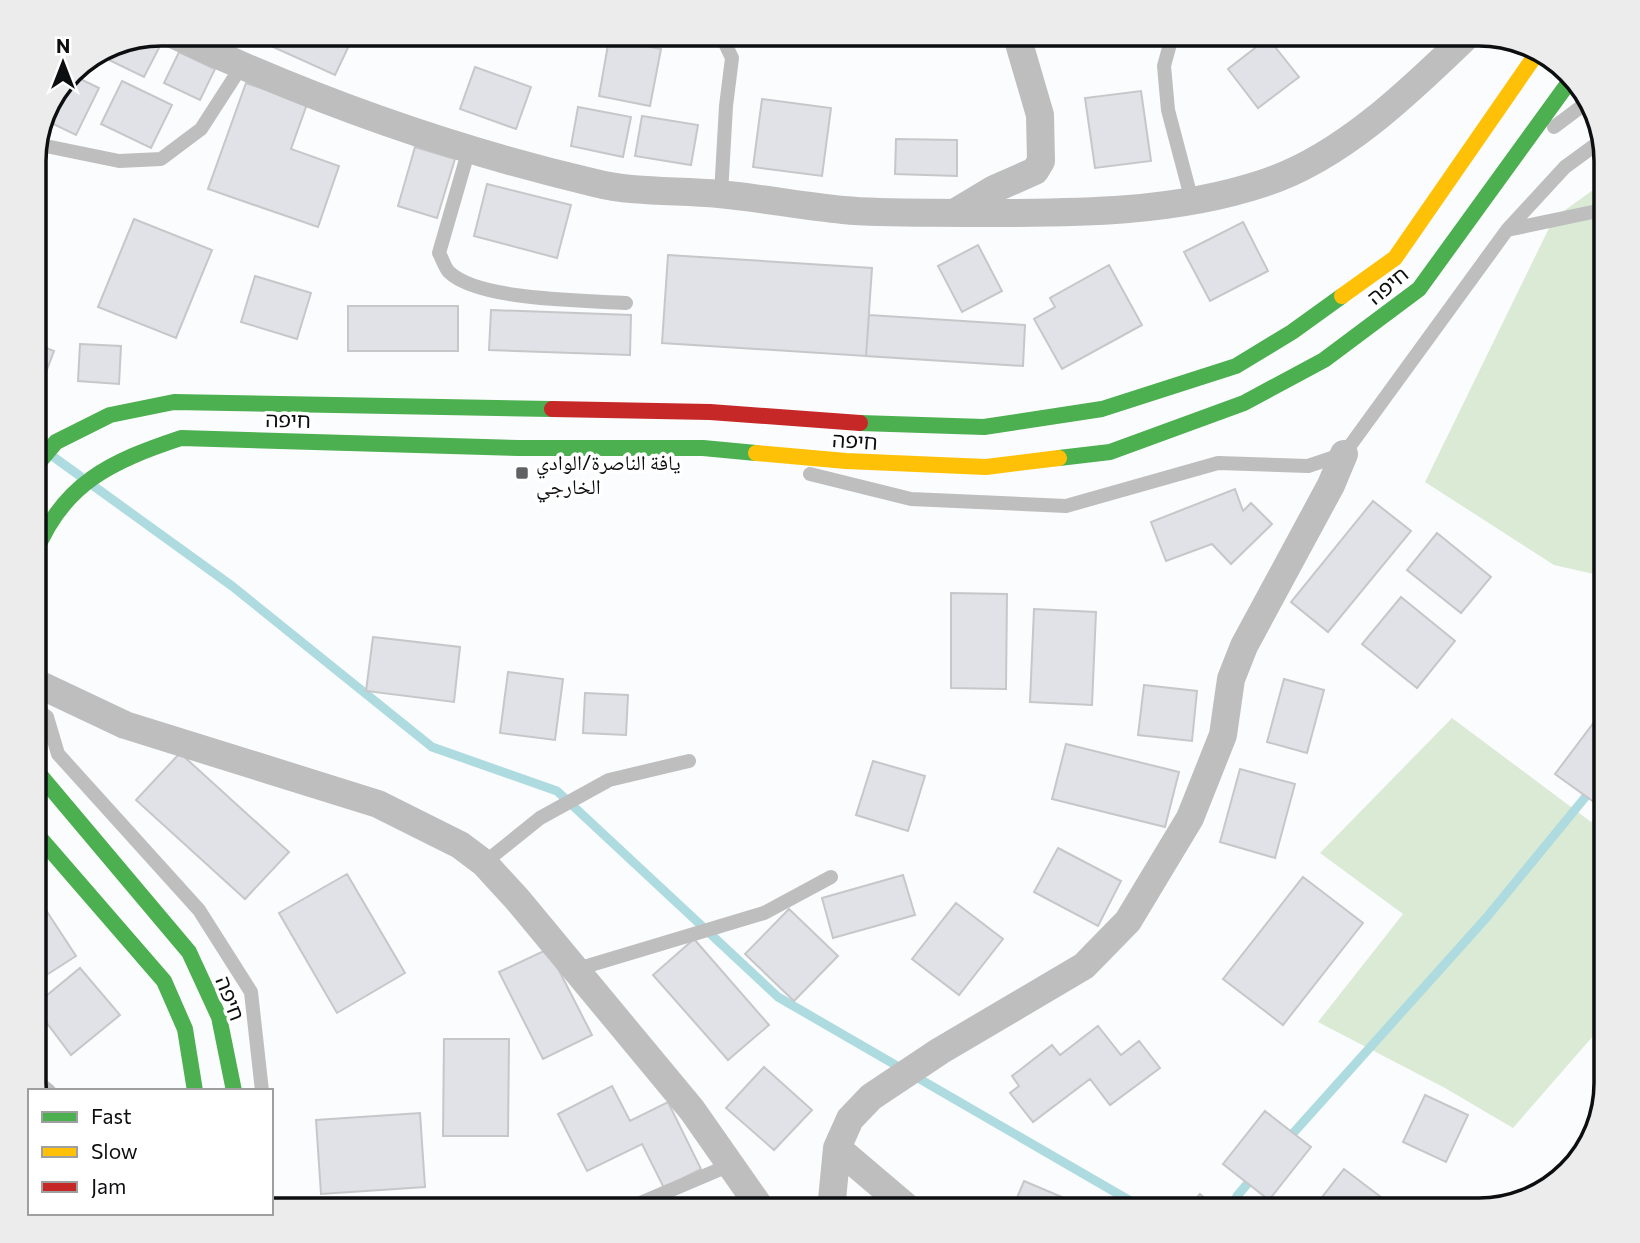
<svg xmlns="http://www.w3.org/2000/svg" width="1640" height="1243" font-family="Commissioner,'Noto Naskh Arabic','Noto Sans Hebrew',sans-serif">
<rect width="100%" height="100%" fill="#fbfcfd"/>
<!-- green -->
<path fill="#daead4" d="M1607,180V577L1554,565L1425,482L1554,218Z
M1452,718L1591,822L1607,803V1020L1513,1128L1445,1088L1318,1022L1403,914L1320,853Z"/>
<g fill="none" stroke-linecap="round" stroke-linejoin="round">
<!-- stream -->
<path stroke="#addbe0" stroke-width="9" d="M55,458L80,476
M95,487L232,586L432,747L557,791L778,997L1146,1210
M1287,1140L1487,917L1592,789
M1233,1210L1237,1196L1254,1176"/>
</g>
<!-- building -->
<path fill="#e0e2e7" stroke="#c7c7c9" stroke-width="2" d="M242,33H355L335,75Z
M463,33H514L511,45Z
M1268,38L1299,77L1258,108L1228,69Z
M145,39L160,46L144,77L105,58L108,53Z
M609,39L661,49L650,106L599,96Z
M179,52L215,69L200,100L164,83Z
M475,67L531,87L516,129L460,109Z
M70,74L99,88L76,135L43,119L47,104Z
M122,81L172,105L151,148L101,124Z
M246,83L307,104L291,149L339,166L318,227L208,189Z
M1141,91L1151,161L1095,168L1085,98Z
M762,99L831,108L822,176L753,167Z
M578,107L631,117L623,157L571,146Z
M642,116L698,125L691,165L635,156Z
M896,139L957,140V176L895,174Z
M415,147L455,159L437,218L398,206Z
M487,184L571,205L557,258L474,236Z
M134,219L212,250L176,338L98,307Z
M1243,222L1268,271L1210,301L1184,252Z
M978,245L1002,291L962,312L938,266Z
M668,255L872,268L866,356L662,343Z
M1109,265L1142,325L1062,369L1034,319L1055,307L1050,298Z
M255,276L311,293L297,339L241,322Z
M348,306H458V351H348Z
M491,310L631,315L630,355L489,350Z
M869,315L1025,325L1023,366L866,356Z
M34,343L54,351L34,404Z
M80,344L121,346L119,384L78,381Z
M1235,489L1243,511L1251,503L1272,524L1231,564L1212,544L1166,561L1151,522Z
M1373,501L1411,531L1328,632L1291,602Z
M1437,533L1491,577L1461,613L1407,570Z
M951,593L1007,594L1006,689L951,688Z
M1401,597L1455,641L1417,688L1362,644Z
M1034,609L1096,612L1092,705L1030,702Z
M373,637L460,647L454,702L366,691Z
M508,672L563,679L555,740L500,733Z
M1284,679L1324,690L1307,753L1267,742Z
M1144,685L1197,691L1192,741L1138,735Z
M585,693L628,695L626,735L583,733Z
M1607,705V785L1594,802L1555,774Z
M1066,744L1179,772L1165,827L1052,799Z
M180,753L289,852L245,899L136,800Z
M873,761L925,776L908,831L856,815Z
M1240,769L1295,784L1275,858L1220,842Z
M1058,848L1121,881L1098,926L1034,892Z
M347,874L405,973L337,1013L279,913Z
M903,875L915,915L833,938L822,898Z
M1303,877L1363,923L1283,1025L1223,979Z
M40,901L76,956L34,983V906Z
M956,903L1003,939L959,995L912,959Z
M789,909L838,956L794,1001L745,954Z
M694,939L769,1025L728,1060L653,975Z
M548,949L592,1035L543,1059L499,972Z
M80,968L120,1015L71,1055L34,1006Z
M1098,1026L1121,1055L1139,1041L1160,1068L1110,1105L1090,1079L1033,1122L1010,1093L1019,1086L1012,1076L1052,1045L1060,1055Z
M444,1039H509L508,1136H443Z
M764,1067L812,1110L774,1150L726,1108Z
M612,1086L630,1121L668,1102L701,1169L664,1188L642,1144L587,1171L558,1114Z
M1425,1095L1468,1115L1446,1162L1403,1142Z
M1265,1111L1311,1147L1269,1200L1223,1164Z
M420,1113L425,1187L321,1194L316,1120Z
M1344,1169L1390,1204L1386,1210H1312Z
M1024,1181L1083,1206L1081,1210H1012Z
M1200,1194L1218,1210H1186Z"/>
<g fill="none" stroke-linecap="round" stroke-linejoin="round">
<!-- lane -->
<path stroke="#bfbebe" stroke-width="14" d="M720,33L732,58L726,106L721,194
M1173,33L1164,66L1168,110L1192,201
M1554,127L1590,100
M36,144L119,161L161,159L201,129L241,67
M469,149L439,253C442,258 445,268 449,272C479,301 585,300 626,303
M1507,230L1607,209
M810,474L911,499L1066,506L1218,463L1308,466L1344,454L1507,230L1565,167L1602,140
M34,707L47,717L58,754L199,910L251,992L262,1091
M484,863L540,818L609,780L689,761
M574,970L764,913L831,877
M34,1079L49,1091
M624,1210L730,1165"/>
<!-- street -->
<path stroke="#bfbebe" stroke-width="28" d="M170,33C305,97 450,149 595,183C634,193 679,190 719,194C761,198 802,206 843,210C887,214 932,212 975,213C1072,213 1171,214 1264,183C1342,158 1412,89 1470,33
M954,213L994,189L1035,171L1041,161L1040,115L1016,33
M34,682L125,725L378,804L460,845L484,863L517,899L692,1110L762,1210
M837,1148L910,1210
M831,1210L837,1148L850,1119L871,1097L940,1051L1084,966L1128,921L1190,818L1223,735L1231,679L1244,646L1331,485L1344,454"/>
<!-- fast -->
<path stroke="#4caf50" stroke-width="16" d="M860,423L984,427L1102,409L1236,366L1292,332L1342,296
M1059,458L1110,452L1244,403L1324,360L1419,289L1572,78
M34,468L56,442L110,415L174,402L552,409
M34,556C62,483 112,461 181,438L519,448H703L756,453
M34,604L39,639L34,682
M34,768L189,952L219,1017L234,1091
M34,831L164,981L185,1029L195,1091"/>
<!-- slow -->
<path stroke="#ffc107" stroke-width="16" d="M1342,296L1395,258L1537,53
M756,453L846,461L986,467L1059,458"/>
<!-- jam -->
<path stroke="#c62828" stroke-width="16" d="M552,409L710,412L860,423"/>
</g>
<!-- markers -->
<rect fill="#606163" stroke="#fff" stroke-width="2.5" x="515" y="466" width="14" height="14" rx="3.5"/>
<g text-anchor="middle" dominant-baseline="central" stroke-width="7" stroke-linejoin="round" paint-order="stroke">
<!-- street labels -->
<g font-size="21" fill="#0d0e10" stroke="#fff">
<text transform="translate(1387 285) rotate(-40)">חיפה</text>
<text transform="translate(288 419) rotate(1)">חיפה</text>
<text transform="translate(855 440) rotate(4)">חיפה</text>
<text transform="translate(231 998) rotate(69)">חיפה</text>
</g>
<!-- poi labels -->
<g font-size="21" fill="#0d0e10" stroke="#fff" text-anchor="start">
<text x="536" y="461">يافة الناصرة/الوادي<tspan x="536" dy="24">الخارجي</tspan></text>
</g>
</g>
<!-- crop -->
<path d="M0 0H1640V1243H0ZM161 46H1479A115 115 0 0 1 1594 161V1083A115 115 0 0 1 1479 1198H161A115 115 0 0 1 46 1083V161A115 115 0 0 1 161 46Z" fill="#ececec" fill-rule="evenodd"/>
<path fill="none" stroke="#0d0e10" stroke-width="3.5" d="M161 46H1479A115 115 0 0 1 1594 161V1083A115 115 0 0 1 1479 1198H161A115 115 0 0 1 46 1083V161A115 115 0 0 1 161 46Z"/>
<!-- legend -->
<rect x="28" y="1089" width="245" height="126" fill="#ffffff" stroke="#9e9f9f" stroke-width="2"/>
<rect x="42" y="1112" width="35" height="10" fill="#4caf50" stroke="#9e9f9f" stroke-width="2"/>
<text x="91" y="1124" font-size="21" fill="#0d0e10">Fast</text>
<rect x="42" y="1147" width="35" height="10" fill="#ffc107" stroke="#9e9f9f" stroke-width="2"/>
<text x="91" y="1159" font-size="21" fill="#0d0e10">Slow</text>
<rect x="42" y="1182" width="35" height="10" fill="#c62828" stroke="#9e9f9f" stroke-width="2"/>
<text x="91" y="1194" font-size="21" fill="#0d0e10">Jam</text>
<!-- north arrow -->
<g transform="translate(63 63)" stroke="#ffffff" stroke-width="5" paint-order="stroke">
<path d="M0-5L12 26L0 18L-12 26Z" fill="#0d0e10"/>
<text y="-10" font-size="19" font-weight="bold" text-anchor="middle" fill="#0d0e10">N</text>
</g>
</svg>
